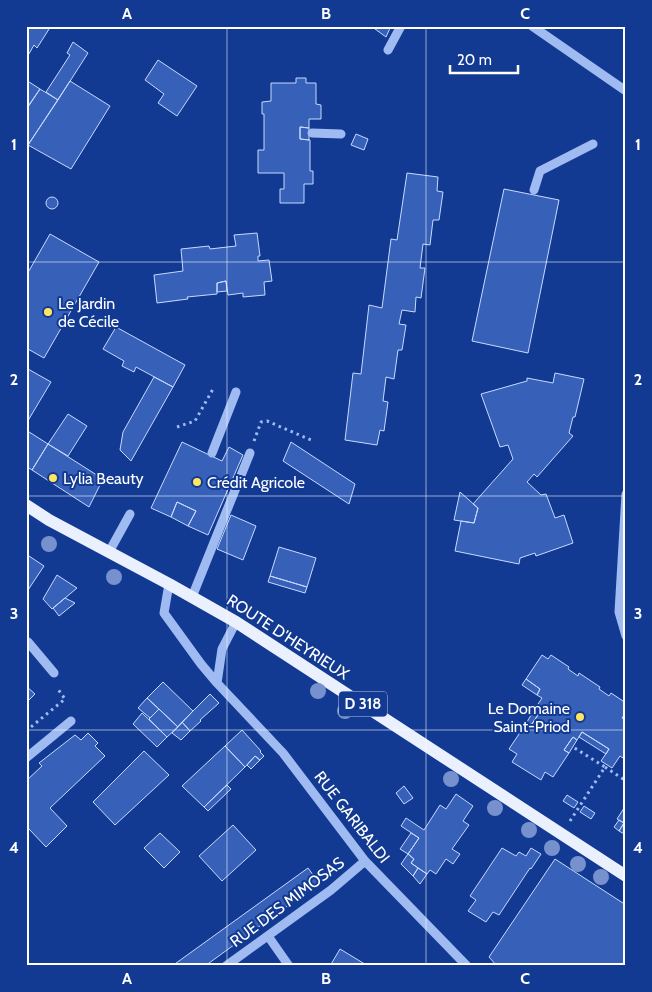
<svg xmlns="http://www.w3.org/2000/svg" width="652" height="992" font-family="Cabin,sans-serif">
<rect width="100%" height="100%" fill="#133a92"/>
<!-- building -->
<path fill="#3761b9" stroke="#c7d9fd" d="M26,26H51L37,48L34,45L26,59Z
M371,26H391L386,37Z
M73,42L88,53L58,100L46,92L70,55L67,53Z
M158,60L197,86L177,116L158,103L164,94L145,80Z
M296,78H306V83H316V104L321,105V119H309V128L300,127V139L310,140V171H313V184H304V203H280V189H284V173H258V150H264V114H262V102L271,101V83H296Z
M26,80L40,89L28,107L26,105Z
M70,81L110,106L71,169L28,145Z
M40,89L58,100L28,145L26,143V109Z
M300,127L309,128V140L300,139Z
M356,134L368,139L364,150L351,145Z
M407,173L438,177L437,191L443,192L439,220H433L430,245L423,244L420,268H425L421,298L416,297L415,312L402,310L399,324L406,325L402,350H398L394,379L386,377L383,401L388,402L384,431L380,430L377,445L345,440L353,373L361,374L369,305L382,308L391,239L397,240Z
M504,189L559,200L528,353L472,341Z
M46 203a6 6 0 1 1 12 0a6 6 0 1 1-12 0Z
M257,233L260,256H258V261L269,260L272,281L264,282L265,295L243,297V293L228,295L226,281L217,283V294L187,297L188,299L157,303L154,275L183,271L181,249L209,246L210,249L236,246L234,235Z
M50,234L99,262L44,358L26,348V276Z
M226,281L227,291L217,292V283Z
M116,327L185,365L173,387L136,367L134,372L122,366L124,361L103,349Z
M28,369L51,382L26,424V372Z
M555,373L584,379L575,417H573L569,433L573,436L537,477L534,474L527,482L541,495L546,494L555,518L564,515L573,543L536,556L535,553L520,558L519,564L455,551L461,521L474,523L478,508L473,504L513,459L508,445L500,447L481,394L527,381V378L553,383Z
M154,377L173,387L131,461L120,450L123,432Z
M68,414L87,426L68,456L48,444Z
M26,430L48,444L32,470L26,466Z
M182,442L222,461L229,447L243,455L208,535L188,526L196,511L177,502L171,517L151,508Z
M291,442L355,484L349,504L283,461Z
M48,444L103,479L89,507L32,470Z
M460,492L478,508L474,523L454,520Z
M177,502L196,511L188,526L171,517Z
M231,515L256,526L243,560L217,549Z
M279,547L316,558L307,587L270,576Z
M26,554L44,566L26,593Z
M57,575L77,588L52,609L43,599Z
M270,576L307,587L305,593L268,582Z
M65,598L75,603L59,616L53,608Z
M542,655L548,659L551,655L569,667L568,669L578,676L579,673L600,687L599,689L609,696L611,693L626,703V712L622,718L626,721V760L620,756L612,768L601,761L609,749L582,732L577,740L573,737L564,750L569,753L553,777L545,772L541,780L512,762L517,754L509,749L525,725L529,728L538,715L533,712L542,698L537,695L540,689L526,679Z
M526,679L540,689L537,695L522,685Z
M163,682L193,711L178,727L147,698Z
M26,686L35,694L26,703Z
M210,694L219,703L200,720L201,721L190,731L182,722Z
M147,698L159,709L150,718L138,708Z
M159,709L178,727L167,737L149,719Z
M533,712L538,715L529,728L525,725Z
M142,713L167,737L157,747L133,724Z
M182,722L190,731L181,740L172,733Z
M242,730L261,751L260,752L264,756L260,760L255,756L245,767L225,746Z
M582,732L609,749L606,754L579,737Z
M88,733L98,743L95,746L105,756L50,808L67,826L46,847L29,829L26,832V781L42,766L39,763L75,735L81,740Z
M573,737L577,740L569,753L564,750Z
M225,746L245,767L204,807L182,786Z
M144,751L169,775L115,825L93,802Z
M255,756L260,760L251,769L247,765Z
M227,785L231,789L208,811L204,807Z
M404,786L413,798L404,804L396,793Z
M456,794L473,806L463,821L469,825L452,849L460,854L453,864L446,859L436,874L430,870L427,874L411,863L414,859L408,854L419,838L401,826L406,818L424,830L440,805L446,809Z
M567,795L578,802L574,808L563,801Z
M626,805V835L619,831L624,823L617,819Z
M584,806L595,813L591,819L580,812Z
M619,820L624,823L619,831L614,827Z
M233,825L256,850L222,881L199,856Z
M160,833L180,852L164,868L144,848Z
M411,833L419,838L408,854L400,849Z
M502,848L516,856L519,852L526,856L531,848L541,854L531,869L530,868L499,915L493,912L486,922L468,911L476,900L470,896Z
M408,854L414,859L411,863L418,868L413,876L401,864Z
M555,859L626,905V966H497L489,957Z
M308,868L319,883L205,966H172Z
M418,868L427,874L420,884L413,876Z
M340,949L368,966H330Z"/>
<g fill="none" stroke-linecap="round" stroke-linejoin="round">
<!-- path -->
<path stroke="#a0bbf2" stroke-width="3" stroke-dasharray="2.5 4" stroke-linecap="butt" d="M177,427L195,421L213,389
M254,441L261,422L267,421L311,440
M26,731L65,699L57,688
M605,767L626,781
M570,821L605,767L573,747"/>
<!-- minor -->
<path stroke="#a0bbf2" stroke-width="9" d="M532,26L626,91
M388,50L401,26
M312,133L341,134
M534,190L540,171L593,144
M212,453L236,392
M626,494L619,612L626,636
M109,552L130,514
M169,584L164,613L201,664L217,683L283,753L365,861L467,966
M192,597L250,453
M26,644L28,642L54,673
M217,683L222,649L236,622
M26,758L71,721
M268,936L289,966
M226,966L331,890L365,861"/>
<!-- major -->
<path stroke="#ebf0ff" stroke-width="12" d="M26,505L49,520L169,584L236,622L626,876"/>
</g>
<!-- trees -->
<g fill="#7691cd">
<circle cx="49" cy="544" r="8"/>
<circle cx="114" cy="577" r="8"/>
<circle cx="318" cy="691" r="8"/>
<circle cx="345" cy="711" r="8"/>
<circle cx="451" cy="779" r="8"/>
<circle cx="495" cy="808" r="8"/>
<circle cx="529" cy="830" r="8"/>
<circle cx="552" cy="848" r="8"/>
<circle cx="578" cy="864" r="8"/>
<circle cx="601" cy="877" r="8"/>
</g>
<!-- grid -->
<path fill="none" stroke="#fff" stroke-width="1" stroke-opacity="0.55" d="M227,26V966M426,26V966M26,262H626M26,496H626M26,730H626"/>
<!-- markers -->
<g fill="#ffe661" stroke="#133a92" stroke-width="2">
<circle cx="48" cy="312" r="5"/>
<circle cx="53" cy="478" r="5"/>
<circle cx="197" cy="482" r="5"/>
<circle cx="580" cy="717" r="5"/>
</g>
<g text-anchor="middle" dominant-baseline="central" stroke-width="4" stroke-linejoin="round" paint-order="stroke">
<!-- shield labels -->
<rect fill="#133a92" stroke="#b8c4de" stroke-width="1" x="339" y="691.5" width="48" height="25" rx="4"/>
<g font-size="15" font-weight="bold" fill="#fff">
<text x="363" y="704">D 318</text>
</g>
<!-- poi labels -->
<g font-size="16" fill="#fff" stroke="#133a92" text-anchor="start">
<text x="58" y="303">Le Jardin<tspan x="58" dy="18">de Cécile</tspan></text>
<text x="63" y="478">Lylia Beauty</text>
<text x="207" y="482">Crédit Agricole</text>
<text x="570" y="708" text-anchor="end">Le Domaine<tspan x="570" dy="18">Saint-Priod</tspan></text>
</g>
<!-- street labels -->
<g font-size="16" fill="#fff" stroke="#133a92">
<text transform="translate(288 637) rotate(33)">ROUTE D'HEYRIEUX</text>
<text transform="translate(352 817) rotate(52)">RUE GARIBALDI</text>
<text transform="translate(287 902) rotate(-37)">RUE DES MIMOSAS</text>
</g>
</g>
<!-- border -->
<rect width="652" height="992" fill="none" stroke="#133a92" stroke-width="55"/>
<!-- scale -->
<path d="M450 65v8h68v-8" fill="none" stroke="#ffffff" stroke-width="2.5"/>
<text x="457" y="65" font-size="15" fill="#ffffff" stroke="#133a92" stroke-width="4" paint-order="stroke">20 m</text>
<rect x="28" y="28" width="596" height="936" fill="none" stroke="#fff" stroke-width="2"/>
<g font-size="16" text-anchor="middle" font-weight="bold" fill="#fff">
<text x="127" y="19">A</text>
<text x="326" y="19">B</text>
<text x="525" y="19">C</text>
<text x="14" y="150">1</text>
<text x="638" y="150">1</text>
<text x="14" y="385">2</text>
<text x="638" y="385">2</text>
<text x="14" y="619">3</text>
<text x="638" y="619">3</text>
<text x="14" y="853">4</text>
<text x="638" y="853">4</text>
<text x="127" y="984">A</text>
<text x="326" y="984">B</text>
<text x="525" y="984">C</text>
</g>
</svg>
